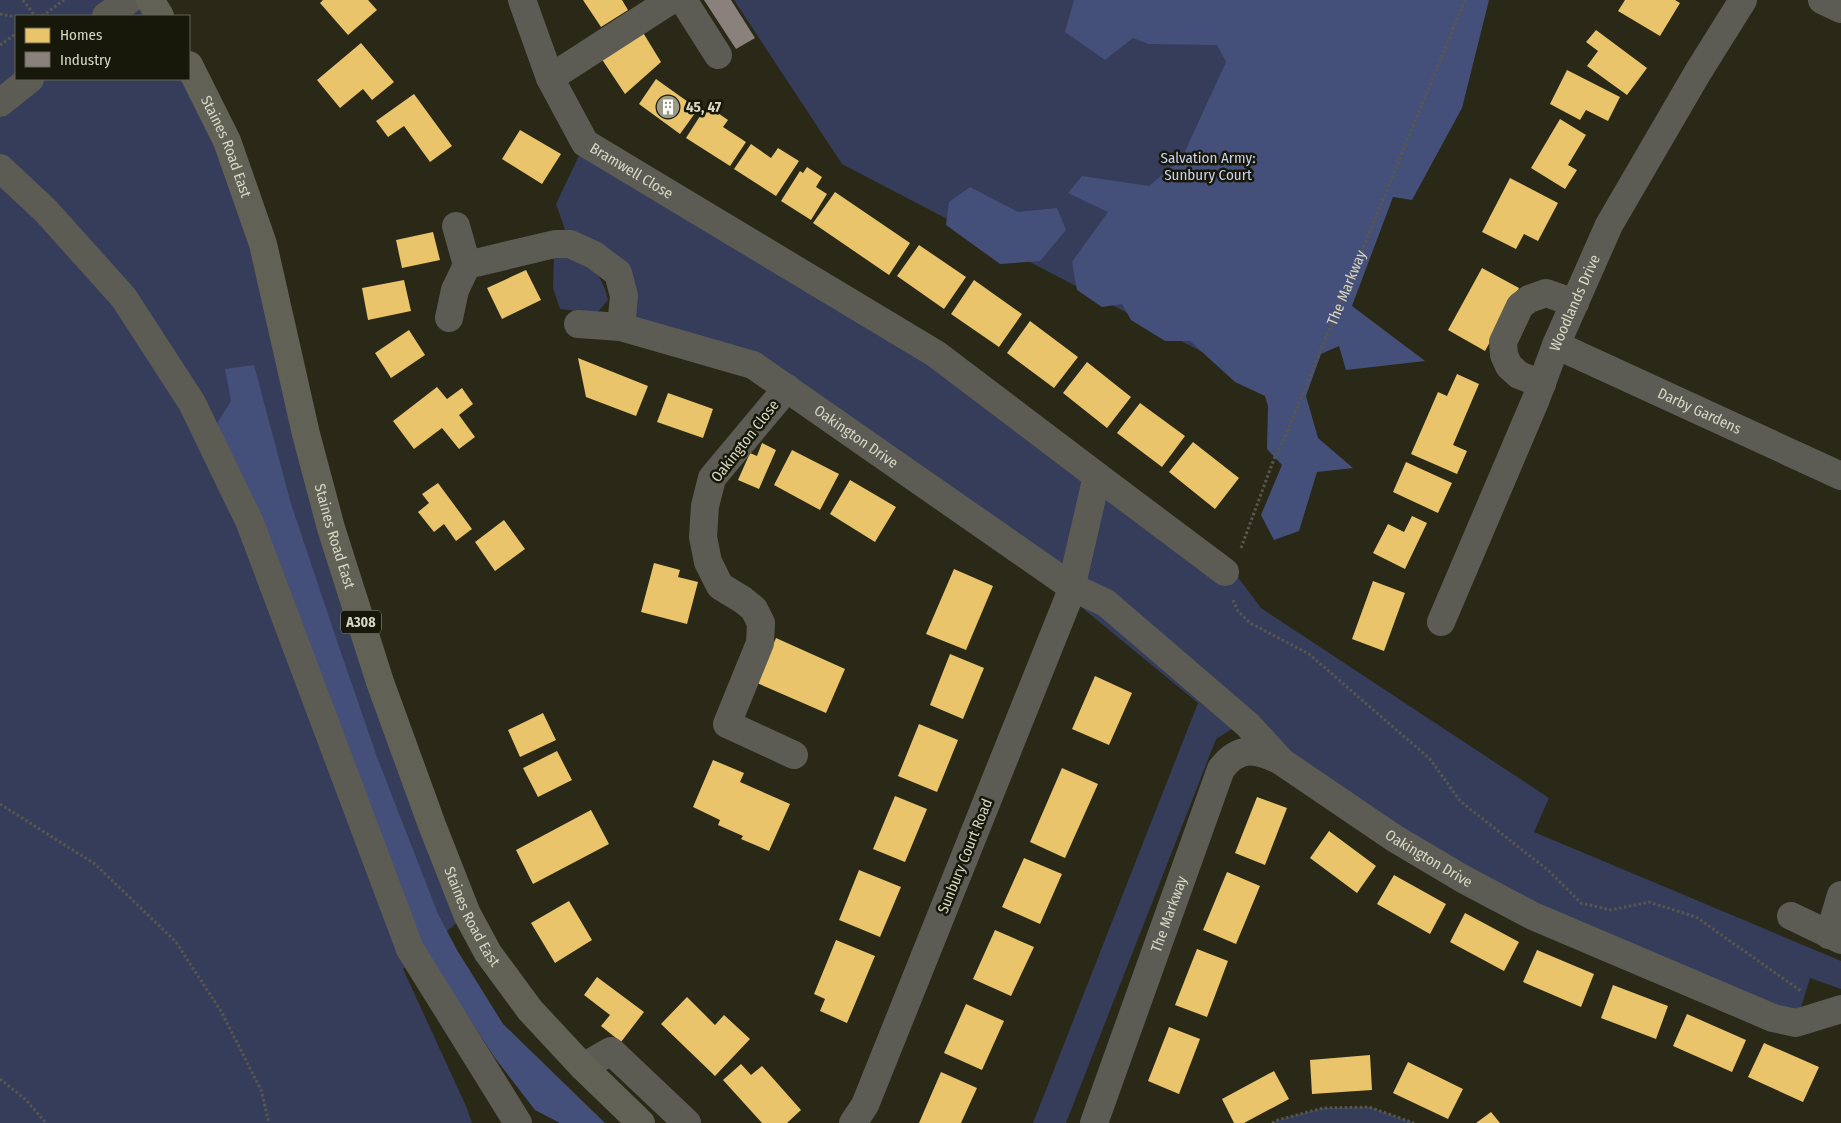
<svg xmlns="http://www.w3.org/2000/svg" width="1841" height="1123" font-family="'Fira Sans Condensed',sans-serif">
<rect width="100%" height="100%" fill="#2a2917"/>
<!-- green -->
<path fill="#353d5b" d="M0,0H150L160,16H16V79H189V65L281,327L467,914L403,969L466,1106L472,1123H0Z
M734,0H1458L1294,400L842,164Z
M585,143L787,264L1234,572L1261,608L1549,798L1534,832L1841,961V989L1810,978L1796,1023L1533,916L1243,722L1216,739L1066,1123H1033L1198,703L1069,597L787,388L621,327L624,296L570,244L556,204Z
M554,254C583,259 602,269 608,300L597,313L560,309L553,288Z
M1369,1107L1414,1123H1272L1278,1120L1323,1108Z"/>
<!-- forest -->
<path fill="#45507a" d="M1074,0H1489L1462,108L1412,200L1393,197L1352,306L1425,361L1346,370L1339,346L1321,354L1306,396L1318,438L1353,468L1317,472L1299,531L1274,540L1261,515L1282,465L1267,449L1268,406L1265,396L1235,382L1190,341H1165L1131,320L1122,304L1102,307L1077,290L1072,262L1108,212L1068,193L1082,176L1149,186L1182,158L1226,62L1217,45L1149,44L1133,38L1105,60L1065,32Z
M970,187L1018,212L1057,208L1066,230L1040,261L1000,264L946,225L949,202Z
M254,365L291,504L338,644L377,757L438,914L457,950L503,1024L605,1123H560L535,1110L495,1058L413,932L327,690L215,427L231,401L225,369Z"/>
<!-- homes -->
<path fill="#e9c46a" d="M323,0H368L377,10L348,35L320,3Z
M583,0H622L628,10L601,27Z
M1625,0H1675L1680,3L1660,36L1618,11Z
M639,26L661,62L625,94L597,52Z
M1596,30L1647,68L1627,95L1587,66L1598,51L1586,42Z
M361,43L394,82L372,100L363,89L340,108L317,80Z
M1567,70L1620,97L1608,121L1586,110L1580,120L1550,104Z
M656,79L698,109L680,134L639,104Z
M414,94L452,146L430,162L404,126L388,137L376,121Z
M709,107L728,120L723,127L746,142L730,166L686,138L702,113L705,114Z
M1560,119L1586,135L1568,165L1577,170L1565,189L1531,168Z
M520,130L561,154L542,184L502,159Z
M751,144L771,158L778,148L799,161L776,196L734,169Z
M807,167L822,177L816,187L827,194L811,220L781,201L800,171L803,173Z
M1510,178L1558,203L1538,241L1524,234L1516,249L1482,232Z
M835,192L910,243L889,275L813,223Z
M433,232L440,260L402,268L396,240Z
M919,245L966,277L944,309L897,276Z
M1482,268L1519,288L1485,351L1448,330Z
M526,270L541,300L502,319L487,288Z
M404,280L411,311L368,320L362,288Z
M974,280L1022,314L999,347L951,314Z
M1030,321L1078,357L1054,388L1007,353Z
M409,330L425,355L391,378L375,353Z
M578,358L648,386L636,416L586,397Z
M1087,362L1131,397L1107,428L1063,393Z
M1457,374L1479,384L1453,445L1467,451L1457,474L1411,454L1438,392L1447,396Z
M437,387L447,399L462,388L473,404L459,415L475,437L459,449L442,428L414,449L393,421Z
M668,393L713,409L703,438L657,422Z
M1140,403L1185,436L1162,467L1117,433Z
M1193,442L1239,478L1215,509L1169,472Z
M762,443L776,450L759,489L738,480L750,453L757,456Z
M792,450L839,474L820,510L774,485Z
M1406,462L1452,483L1438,513L1393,492Z
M850,480L896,507L875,542L830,514Z
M438,483L472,529L456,541L444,524L434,532L418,512L429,503L422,494Z
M1412,516L1427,523L1405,569L1373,553L1388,524L1404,532Z
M504,520L525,549L495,571L475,542Z
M654,563L680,570L678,577L698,582L687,624L641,612Z
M954,569L993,586L966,650L926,634Z
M1373,581L1405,593L1384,651L1352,639Z
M776,638L845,669L826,713L757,683Z
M950,654L984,668L963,719L930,705Z
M1095,676L1132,693L1109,745L1072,729Z
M543,713L556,740L520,757L508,730Z
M919,724L958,740L937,792L898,776Z
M557,751L572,780L538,797L523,768Z
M713,760L744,773L740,782L790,804L769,851L741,839L743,836L718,825L720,820L693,807Z
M1062,768L1098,784L1065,858L1030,842Z
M895,796L927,809L905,862L873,849Z
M1257,797L1287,808L1265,865L1235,853Z
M591,810L609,844L533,884L516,850Z
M1329,831L1376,866L1357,893L1310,858Z
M1024,858L1062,874L1040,924L1002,907Z
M859,870L901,887L880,937L839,920Z
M1227,872L1260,886L1236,944L1203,930Z
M1394,875L1446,904L1430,934L1377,904Z
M569,901L592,940L555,963L531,923Z
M1465,913L1519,942L1504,971L1450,942Z
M995,930L1034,947L1011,996L973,979Z
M836,940L875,956L847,1023L820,1011L825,999L814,994Z
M1197,949L1228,961L1207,1017L1175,1005Z
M1537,950L1594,974L1581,1007L1523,982Z
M597,977L644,1012L621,1042L601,1026L610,1015L584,995Z
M1613,985L1668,1006L1656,1039L1601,1018Z
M687,997L715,1025L724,1015L750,1039L715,1076L661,1024Z
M966,1004L1004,1021L982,1070L944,1053Z
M1687,1014L1746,1040L1732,1072L1673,1046Z
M1169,1027L1200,1039L1179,1094L1148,1081Z
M1764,1043L1819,1067L1803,1102L1748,1077Z
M1370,1055L1372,1090L1312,1094L1310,1060Z
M1408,1062L1463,1089L1448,1119L1393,1093Z
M741,1064L751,1075L762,1066L801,1110L787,1123H762L723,1080Z
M1274,1071L1289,1099L1244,1123H1234L1222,1099Z
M941,1072L977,1088L961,1123H919Z
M1491,1112L1500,1123H1476Z"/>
<!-- industry -->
<path fill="#8a817c" d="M704,0H731L755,38L736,49Z"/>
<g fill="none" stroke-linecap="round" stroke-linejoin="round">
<!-- path -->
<g stroke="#58574e" stroke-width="3" stroke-dasharray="2.5 2.5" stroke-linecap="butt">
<path d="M23,0L35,16"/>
<path d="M0,14L16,17"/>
<path d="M42,16L64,0"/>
<path d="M0,45L16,34"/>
<path id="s1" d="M1241,548L1274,459L1286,435L1465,0"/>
<path d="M1233,600L1238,611L1250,623L1309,654L1430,759L1460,801L1549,871L1581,903L1611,910L1649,902L1696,917L1801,991"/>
<path d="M0,804L95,864L176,942L222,1013L261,1090L269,1123"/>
<path d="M0,1079L25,1099L46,1123"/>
<path d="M1272,1123L1278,1120L1323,1108L1369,1107L1414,1123"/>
</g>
<!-- minor -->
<g stroke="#5c5c54" stroke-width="28">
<path id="s2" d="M522,0L550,78L585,143L936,354L1097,476L1069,597L865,1105L853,1123"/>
<path d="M683,0L718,55"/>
<path d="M1822,0L1841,9"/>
<path d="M106,16L129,0"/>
<path d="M550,78L671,0"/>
<path d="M0,103L30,79"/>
<path d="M0,168L46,211L124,298L192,403L250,523L410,949L518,1123"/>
<path d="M456,226L467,265"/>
<path d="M449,318L455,290L467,265L555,244H570L594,255L618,273L624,296L621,327"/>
<path id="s3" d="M578,324L621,327L753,365L1072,587L1106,603L1248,725L1282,762L1394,838L1463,879L1533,916L1773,1018L1796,1023L1841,1009"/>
<path id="s4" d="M1556,345L1841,476"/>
<path d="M1542,384L1519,375L1509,366L1504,355L1503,342L1520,306L1529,299L1546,293L1575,303"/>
<path d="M787,388L712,478L705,506L703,537L708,562L720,586L743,600L754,609L761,623L760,643L727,724L794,755"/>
<path d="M1097,476L1225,572"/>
<path id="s5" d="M1441,622L1536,399L1556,345L1609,225L1698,72L1743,0"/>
<path d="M1791,916L1841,940"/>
<path d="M1829,935L1841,895"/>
<path d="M583,1067L611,1051L687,1123"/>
<path id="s6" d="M1094,1123L1221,769C1239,745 1257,749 1281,761"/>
</g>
<!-- highway -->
<g stroke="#616156" stroke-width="28">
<path d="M150,0L160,16"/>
<path id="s7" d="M189,65L227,141L263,244L306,434L331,528L380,682L432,825L467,914L488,953L530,1010L583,1067L641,1123"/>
</g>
</g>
<!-- icons -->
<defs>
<g id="building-disc" transform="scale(1.25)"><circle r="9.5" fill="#9b9a87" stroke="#18180a"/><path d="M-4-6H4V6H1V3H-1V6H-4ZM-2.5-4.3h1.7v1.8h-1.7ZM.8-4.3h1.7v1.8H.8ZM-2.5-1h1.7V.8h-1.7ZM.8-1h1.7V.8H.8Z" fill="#fff"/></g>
</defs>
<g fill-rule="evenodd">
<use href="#building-disc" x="668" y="107"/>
</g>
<g text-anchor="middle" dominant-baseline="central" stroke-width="5" stroke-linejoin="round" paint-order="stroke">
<!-- shield labels -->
<rect fill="#18180a" stroke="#9e9e8c" stroke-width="1" x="341" y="610.5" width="40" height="23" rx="4"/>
<g font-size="14" font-weight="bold" fill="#d8d7c4">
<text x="361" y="622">A308</text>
</g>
<!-- poi labels -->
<g font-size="15" font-weight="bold" fill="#d8d7c4" stroke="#18180a" text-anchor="start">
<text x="686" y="107">45, 47</text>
</g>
<!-- street labels -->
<g font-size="15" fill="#d8d7c4" stroke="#18180a">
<text stroke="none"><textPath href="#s7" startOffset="90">Staines Road East</textPath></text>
<text stroke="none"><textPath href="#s2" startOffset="211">Bramwell Close</textPath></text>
<text stroke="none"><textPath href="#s1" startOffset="281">The Markway</textPath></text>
<text stroke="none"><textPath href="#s5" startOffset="346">Woodlands Drive</textPath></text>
<text stroke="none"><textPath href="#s4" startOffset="158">Darby Gardens</textPath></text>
<text stroke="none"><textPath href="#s3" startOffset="306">Oakington Drive</textPath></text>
<text transform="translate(745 441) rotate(-52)">Oakington Close</text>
<text stroke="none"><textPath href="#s7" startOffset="495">Staines Road East</textPath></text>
<text transform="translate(965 856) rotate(-68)">Sunbury Court Road</text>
<text stroke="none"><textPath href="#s3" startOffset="1020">Oakington Drive</textPath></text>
<text stroke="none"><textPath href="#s6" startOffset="222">The Markway</textPath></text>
<text stroke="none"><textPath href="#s7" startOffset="900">Staines Road East</textPath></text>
</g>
<!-- park labels -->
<g font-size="15" fill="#c7d1f2" stroke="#18180a">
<text x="1208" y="158">Salvation Army:<tspan x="1208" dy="17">Sunbury Court</tspan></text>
</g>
</g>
<!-- legend -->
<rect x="15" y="15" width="175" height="65" fill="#18180a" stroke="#656454"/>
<rect x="25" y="28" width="25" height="15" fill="#e9c46a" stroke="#656454"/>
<text x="60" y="40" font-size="15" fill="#d8d7c4">Homes</text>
<rect x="25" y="52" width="25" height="15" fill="#8a817c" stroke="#656454"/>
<text x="60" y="65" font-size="15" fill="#d8d7c4">Industry</text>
</svg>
